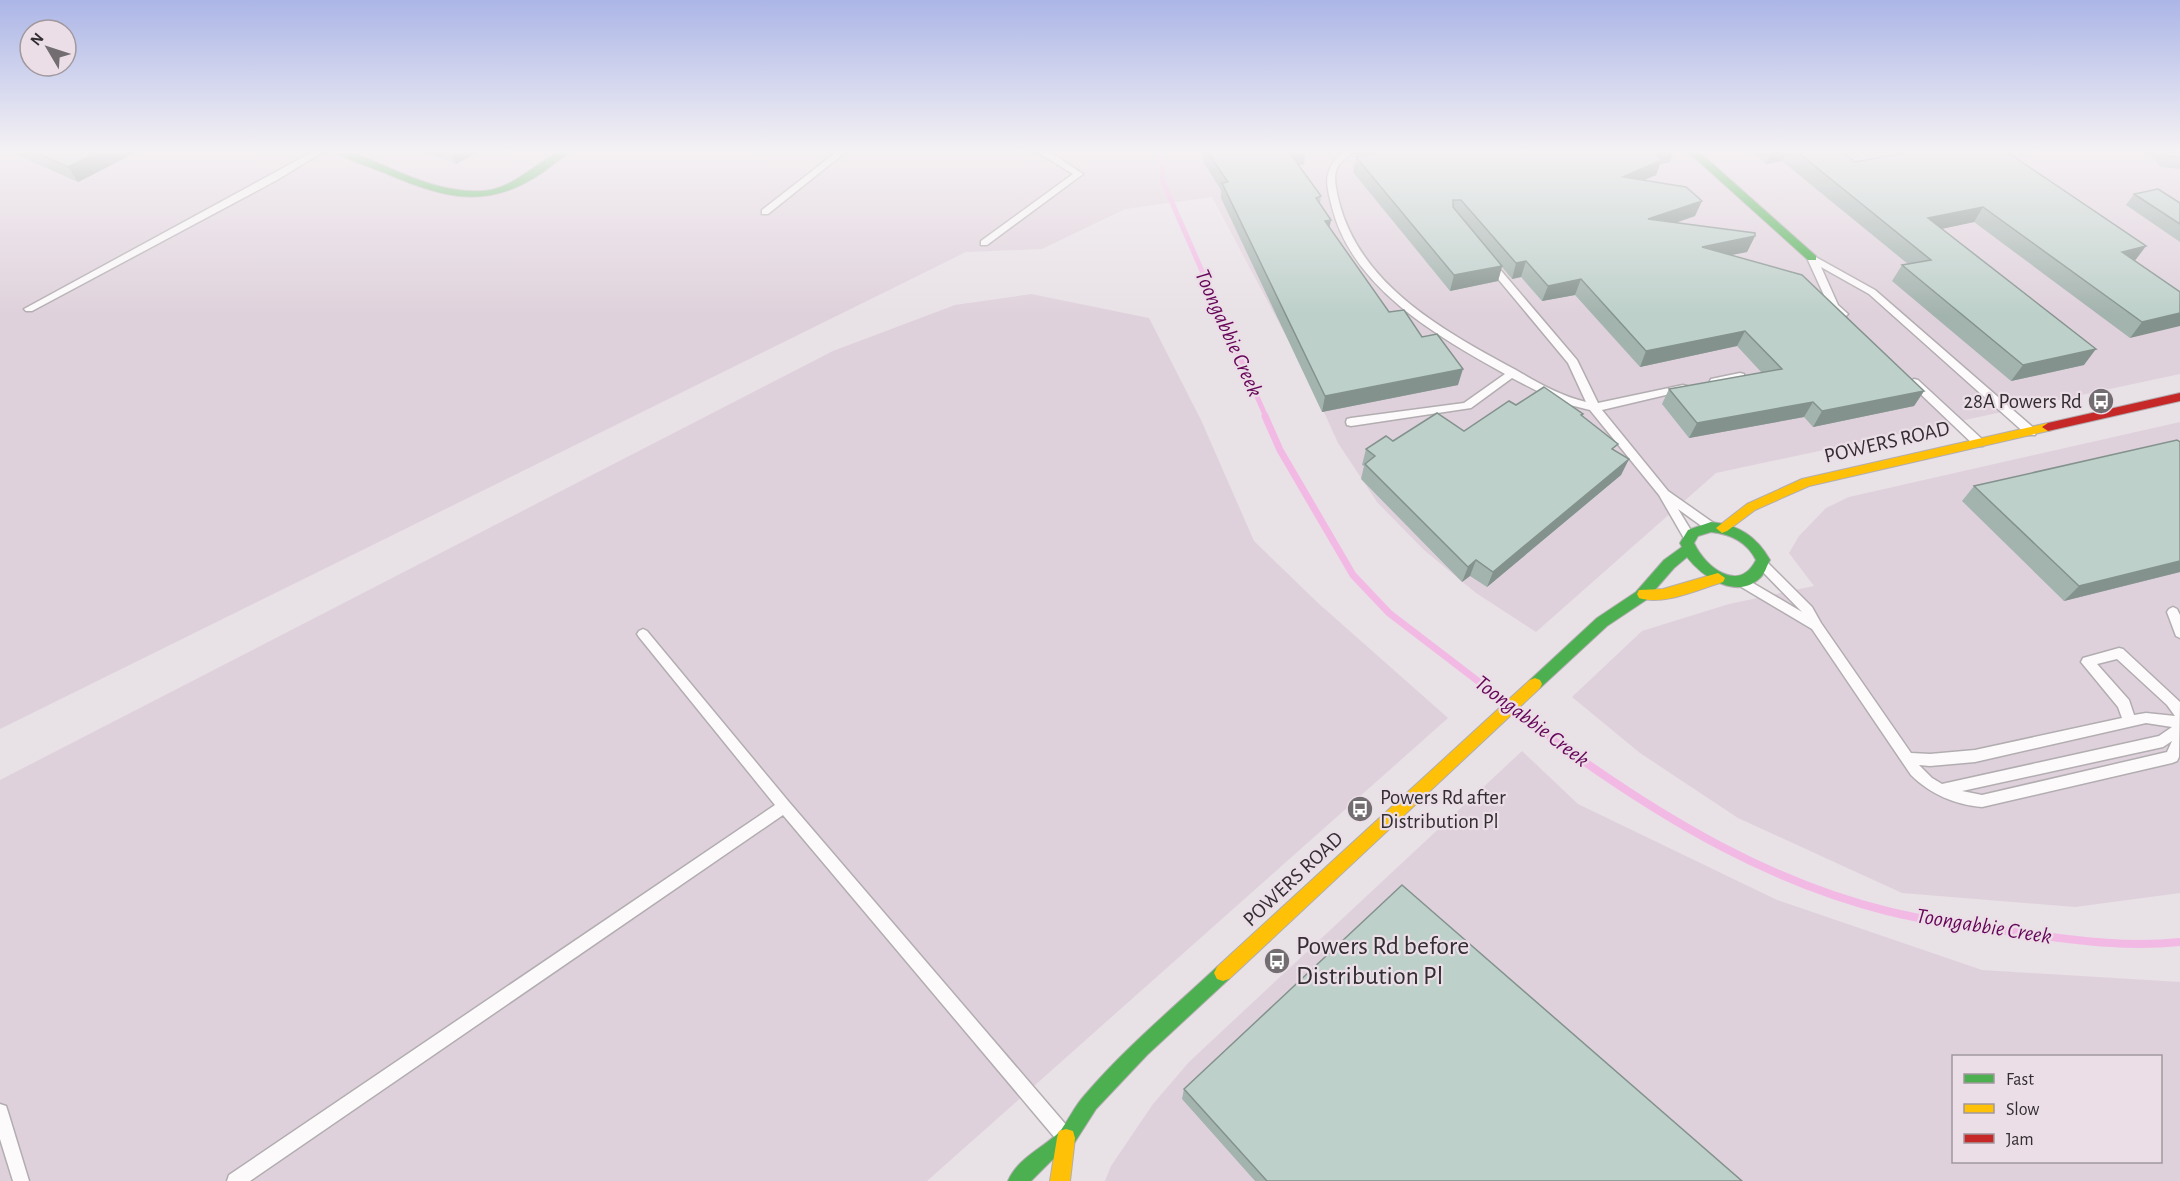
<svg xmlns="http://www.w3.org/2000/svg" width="2180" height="1181" font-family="'Alegreya Sans',sans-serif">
<rect width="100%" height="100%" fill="#e8e1e6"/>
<!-- built -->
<path fill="#dfd1db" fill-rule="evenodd" d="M0,150H2180V374L1716,473L1536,632L1476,593L1424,550L1377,502L1338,443L1309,379L1212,197L1125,209L1042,249L966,252L0,729Z
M1031,294L1149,318L1201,420L1254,541L1318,603L1448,718L927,1181H0V780L833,351L955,305Z
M2180,422V893L2075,907L1902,893L1738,818L1640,753L1572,697L1642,631L1729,604L1814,586L1789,553L1799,536L1826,508L1849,497Z
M1522,751L1578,804L1777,900L1982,970L2180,982V1181H1105L1111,1166L1153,1104L1189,1062ZM1954,1056H2160V1162H1954Z"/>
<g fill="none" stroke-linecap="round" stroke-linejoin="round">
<!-- stream-far2 -->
<path stroke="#f3b9e5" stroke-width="5" d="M1160,150L1163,182L1266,417"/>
<!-- stream-far1 -->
<path stroke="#f3b9e5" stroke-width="7" d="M1265,416L1280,450L1353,575L1389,613L1504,701
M1517,712L1574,755"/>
<!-- stream -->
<path stroke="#f3b9e5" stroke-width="8" d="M1572,753C1669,822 1771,882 1887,911C1931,922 1977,927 2022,933C2075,940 2126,948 2180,942"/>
<!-- lane casing -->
<g stroke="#b2adb0" stroke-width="3">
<path id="lane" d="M316,150H326L277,180L32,311H26L24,309Z
M839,150H848L768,214H762V210Z
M1030,150L1050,152L1083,174L987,245H981V241L1073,174L1044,156Z
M1345,150H1354C1349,156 1342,160 1338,166C1332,176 1337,192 1339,202C1361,287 1446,332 1516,370C1538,383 1561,396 1586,402L1568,363L1484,262L1486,260H1492L1577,360L1598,403L1683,385L1687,386L1688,388L1687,390L1602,410L1668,491L1715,524L1717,527L1715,530H1707L1678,509L1695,537L1689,541L1685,540L1659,495L1590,410L1570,405L1545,395L1512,378L1471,408L1351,426L1347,425L1346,422L1347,419L1351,418L1464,403L1505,374C1437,336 1352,288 1332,207C1325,180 1323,170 1345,150Z
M1812,255L1875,290L2035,429L2036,432L2035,435H2027L1869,294L1821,267L1838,305L1848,314L1846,316H1840L1829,306L1807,258Z
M1740,373L1744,374V378L1715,384L1710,381L1711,379Z
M1914,379L1918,380L1983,440L1984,443L1983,446H1975L1910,384L1909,382Z
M1763,561L1767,562L1812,607L1821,623L1911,753L1930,754L1975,750L2122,718L2118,707L2081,662L2083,658L2119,648L2123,649L2180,702L2179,757L2177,761L2172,763L1982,807C1956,805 1930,794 1911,775L1812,629L1738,585L1736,582L1738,579H1746L1802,612L1759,568L1757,565L1759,562ZM2117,659L2167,705L2175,716L2146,713L2134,715L2129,700L2097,664ZM2146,723L2172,727L2159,736L1942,784L1932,778L1919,765L1930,766L1975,762ZM2172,741L2167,752L1982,795L1962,791L2163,747Z
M2173,607L2177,609L2180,615V638L2176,636L2167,612L2169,609Z
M643,629L647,631L789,802L1067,1126L1069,1132L1067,1138L1061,1140L1055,1138L783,815L250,1181H227L229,1175L775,805L639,637L637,634L639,631Z
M0,1104L6,1106L8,1112L29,1181H13L0,1139Z"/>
</g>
<!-- fast casing -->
<g stroke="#b2adb0" stroke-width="2">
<path id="fast" d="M334,150C352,150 366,158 382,165C413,178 446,193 481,191C519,190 544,150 572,150C564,157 554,163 546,170C489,211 446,199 385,173C369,166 347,161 334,150Z
M1345,150L1394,153L1435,150L1430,153L1394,159L1350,153Z
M1686,150H1697L1816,256V260H1808Z
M1711,522C1739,525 1756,536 1770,560C1767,565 1765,573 1761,577C1738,601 1702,577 1687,557L1674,568L1646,600L1607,626L1540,688L1535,690L1530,688L1528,684L1530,680L1597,618L1636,592L1664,560L1682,547L1680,543L1688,530ZM1711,532C1731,534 1747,542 1756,560C1739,594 1705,567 1694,543L1698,536Z
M1223,965L1229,967L1232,973L1229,979L1147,1055L1096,1109L1073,1145L1051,1161L1031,1181H1008C1018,1157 1046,1147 1061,1130C1069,1119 1075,1106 1084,1096C1124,1049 1172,1009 1217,967Z"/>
</g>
<!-- slow casing -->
<g stroke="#b2adb0" stroke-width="2">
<path id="slow" d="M2048,423L2054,427L2052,430L1809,486L1755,510L1727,531L1722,533L1716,528L1747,504L1802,479Z
M1718,573L1725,578L1723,582C1699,589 1664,606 1639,598L1637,594L1639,590L1663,589Z
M1535,678L1540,680L1542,684L1540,688L1229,979L1223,981L1217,979L1214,973L1217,967L1530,680Z
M1066,1129L1073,1131L1075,1138L1070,1181H1050L1057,1138L1059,1131Z"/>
</g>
<!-- jam casing -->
<g stroke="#b2adb0" stroke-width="2">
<path id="jam" d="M2180,393V401L2048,431L2042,427L2048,423Z"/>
</g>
<!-- lane -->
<use href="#lane" fill="#fcfafb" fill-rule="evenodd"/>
<!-- fast -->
<use href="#fast" fill="#4caf50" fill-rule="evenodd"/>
<!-- slow -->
<use href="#slow" fill="#ffc107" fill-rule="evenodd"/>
<!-- jam -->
<use href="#jam" fill="#c62828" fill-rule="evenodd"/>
</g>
<!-- wall -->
<path fill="#a3b3ae" d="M6,150H133L135,153L78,182Z
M418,150H483L456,164Z
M1202,150H1306L1304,164L1299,165L1321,196L1320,203L1329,227L1389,312L1422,337L1458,385L1322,412L1221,198V190L1204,163Z
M1749,150H1840L1855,162L1908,152L1910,150H2004L2135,261L2180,292L2130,338L1974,222L1941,229L2084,365L2011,381L1892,281L1902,265L1908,264L1782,161L1766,164Z
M2145,150H2180V169L2161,167Z
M1356,157L1670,162L1660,164L1656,175L1644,180L1695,216L1676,223L1755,236L1747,252L1731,255L1924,391L1914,406L1813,427L1804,417L1689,438L1662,404L1669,389L1762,373L1737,346L1640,367L1575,295L1542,301L1521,277L1512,279L1502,267L1498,281L1450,291L1353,172Z
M2134,194L2180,203V242L2126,205Z
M1516,405L1583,414L1582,416L1615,451L1629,459L1621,475L1487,587L1470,576L1462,582L1361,479L1364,466L1362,465L1366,449L1393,441L1464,431Z
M2180,442V572L2064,601L1962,501L1974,486Z
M1184,1089L1742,1181H1255L1182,1099Z"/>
<!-- shaded-wall -->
<path fill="#84928d" d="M101,150H133L135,153L78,182L68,167Z
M450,150H483L456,164Z
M1300,150H1306L1304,164L1287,167L1289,152Z
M1660,150H1674L1670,162L1660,164L1656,175L1617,192L1623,177L1652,151Z
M1773,150H1788L1782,161L1766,164Z
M1702,201L1695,216L1642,234L1648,219Z
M1983,207L1974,222L1918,234L1928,218Z
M1331,220L1328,235L1325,221Z
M1755,236L1747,252L1695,262L1702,247Z
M2146,246L2134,262L2122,252Z
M1526,261L1521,277L1512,279L1516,263Z
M1502,266L1498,281L1450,291L1454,275Z
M1581,279L1575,295L1542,301L1548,286Z
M2180,313V326L2130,338L2142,322Z
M1745,331L1737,346L1640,367L1646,351Z
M2096,349L2084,365L2011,381L2023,365Z
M1463,369L1458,385L1322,412L1325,396Z
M1924,391L1914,406L1813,427L1822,411Z
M1813,402L1804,417L1689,438L1697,423Z
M1629,459L1621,475L1487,587L1493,572Z
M1476,560L1470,576L1462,582L1468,567Z
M2180,561V572L2064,601L2079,586Z"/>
<!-- building -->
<path fill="#bdd0ca" stroke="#84928d" stroke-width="1.5" d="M30,150H101L68,167Z
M1206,150H1300L1289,152L1321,196L1316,198L1331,220L1325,221L1389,312L1404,310L1422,337L1437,334L1463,369L1325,396L1222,183L1228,182Z
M1395,150H1660L1652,151L1662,160L1623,177L1686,187L1702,201L1648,219L1755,233V236L1702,247L1802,275L1924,391L1822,411L1813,402L1697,423L1669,389L1782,369L1745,331L1646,351L1581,279L1548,286L1526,261L1516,263L1461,200H1453V207L1502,266L1454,275L1356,157Z
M1795,150H1840L1855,162L1920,150H2004L2146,246L2122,252L2180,292V313L2142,322L1983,207L1928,218L2096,349L2023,365L1902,265L1931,260Z
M2163,150H2180V157L2169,156Z
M2158,189L2180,203V224L2134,194Z
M1544,387L1583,414L1581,415L1618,444L1612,449L1629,459L1493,572L1476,560L1468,567L1365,464L1375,456L1366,449L1386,436L1393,441L1437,413L1464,431L1509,401L1516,405Z
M2177,440L2180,442V561L2079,586L1974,486Z
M1402,885L1742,1181H1267L1184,1089Z"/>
<!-- sky -->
<linearGradient id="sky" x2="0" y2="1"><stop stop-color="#acb6e7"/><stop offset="0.48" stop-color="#f5f2f4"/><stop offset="1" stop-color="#f5f2f4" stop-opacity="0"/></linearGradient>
<rect width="2180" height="315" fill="url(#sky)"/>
<!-- icons -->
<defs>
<g id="bus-disc" transform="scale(1.35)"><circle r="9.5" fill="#726d70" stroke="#ebdee7"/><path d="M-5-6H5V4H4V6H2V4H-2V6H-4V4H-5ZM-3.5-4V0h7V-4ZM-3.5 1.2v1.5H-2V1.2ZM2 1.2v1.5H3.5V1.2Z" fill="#fff"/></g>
</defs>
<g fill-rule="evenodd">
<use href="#bus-disc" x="2101" y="401"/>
<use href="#bus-disc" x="1360" y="809"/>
<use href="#bus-disc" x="1277" y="961"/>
</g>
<g text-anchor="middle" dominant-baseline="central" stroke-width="4.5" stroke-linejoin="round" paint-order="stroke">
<!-- poi labels -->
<g font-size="21" fill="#322e31" stroke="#ebdee7" text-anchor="end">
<text x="2082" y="401">28A Powers Rd</text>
<text x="1380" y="797" text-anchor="start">Powers Rd after<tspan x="1380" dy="24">Distribution Pl</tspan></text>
</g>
<!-- street labels -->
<g font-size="21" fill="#322e31" stroke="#ebdee7">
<text transform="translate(1887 442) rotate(-13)">POWERS ROAD</text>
<text transform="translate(1293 879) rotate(-43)">POWERS ROAD</text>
</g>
<!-- water labels -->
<g font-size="22" font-style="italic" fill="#660659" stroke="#ebdee7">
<text transform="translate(1229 333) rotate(66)">Toongabbie Creek</text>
<text transform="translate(1532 721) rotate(37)">Toongabbie Creek</text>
<text transform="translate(1984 926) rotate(9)">Toongabbie Creek</text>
</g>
<!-- near-poi labels -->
<g font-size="26" fill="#322e31" stroke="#ebdee7" text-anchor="start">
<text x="1296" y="946">Powers Rd before<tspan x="1296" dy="30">Distribution Pl</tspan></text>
</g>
</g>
<!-- legend -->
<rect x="1952" y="1055" width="210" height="108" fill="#ebdee7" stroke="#a1989e" stroke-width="1.5"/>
<rect x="1964" y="1074" width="30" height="9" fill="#4caf50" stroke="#a1989e" stroke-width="1.5"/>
<text x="2006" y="1085" font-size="18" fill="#322e31">Fast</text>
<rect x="1964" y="1104" width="30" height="9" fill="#ffc107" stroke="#a1989e" stroke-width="1.5"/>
<text x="2006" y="1115" font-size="18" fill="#322e31">Slow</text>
<rect x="1964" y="1134" width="30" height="9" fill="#c62828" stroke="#a1989e" stroke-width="1.5"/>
<text x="2006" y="1145" font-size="18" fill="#322e31">Jam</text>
<!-- north arrow -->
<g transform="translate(48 48) rotate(309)"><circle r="28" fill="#ebdee7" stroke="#a1989e" stroke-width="1.5"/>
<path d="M0-4.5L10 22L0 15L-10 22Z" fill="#726d70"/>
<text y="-9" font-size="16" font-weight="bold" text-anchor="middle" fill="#322e31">N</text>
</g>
</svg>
